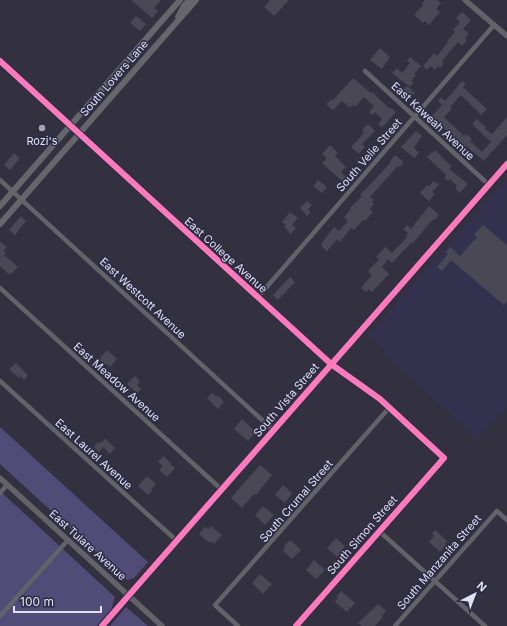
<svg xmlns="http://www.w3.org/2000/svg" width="507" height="626" font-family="Inter,sans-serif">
<rect width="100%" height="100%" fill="#333140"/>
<!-- built -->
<path fill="#34314f" d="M507,178V406L477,438L384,354L386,351L368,335Z"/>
<!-- green -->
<path fill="#504b77" d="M0,427L148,562L134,578L127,580L0,464Z
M0,491L115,597L111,610L97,626H0Z
M126,607L148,626H110Z"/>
<!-- building -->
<path fill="#4a4855" d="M131,0H161L154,8L158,11L152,18Z
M270,0H289L274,16L264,7Z
M425,0H437L441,3L436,9L440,12L429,25L425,21L423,23L414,15L423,5L422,3Z
M462,12L471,20L463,29L469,34L465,38L467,40L462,46L458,42L442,61L444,63L440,68L438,66L435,70L431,66L427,70L423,66L434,53L437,56L448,42L447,41L455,32L453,30L460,22L456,18Z
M136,16L146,24L140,31L130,23Z
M380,48L390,57L382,69L370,60Z
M410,57L421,66L414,74L416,75L411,81L414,83L410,87L392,73L397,68L402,73L410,63L407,61Z
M353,78L371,93L372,92L390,109L391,108L396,112L382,128L378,124L382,119L375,112L372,115L369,112L374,106L364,97L355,107L353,104L350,108L342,101L333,110L326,104L332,99L333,100Z
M462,81L466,84L463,87L487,109L481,115L461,95L450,107L452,109L444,117L464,136L466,134L472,139L470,141L482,152L491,142L472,124L477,119L486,127L485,129L492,134L507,117V135L484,161L466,146V147L457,139L453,143L450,140L453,136L431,117L442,105L438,101L441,97L445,101Z
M407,86L415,93L409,99L402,91Z
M368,124L375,131L362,144L365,147L359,154L351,147L364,133L362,130Z
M416,131L422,136L414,148L419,153L414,158L401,147Z
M330,145L338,153L335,156L346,167L341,172L346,177L342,181L322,163L327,158L322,154Z
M435,150L451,166L449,169L468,184L460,193L455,188L457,186L450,179L448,181L444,178L446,175L427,157L432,152L433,153Z
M14,153L20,158L10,170L4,165Z
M395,155L404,162L400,167L399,166L397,167L370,197L374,200L372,202L374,204L370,209L373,212L365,221L363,220L354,230L351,228L340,242L337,239L327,251L321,246L322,245L321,244L334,227L339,231L348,221L344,217L351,209L350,208L362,196L360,195L364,190V191L391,162L390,161Z
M318,180L327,187L322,193L313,186Z
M434,181L439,185L432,192L435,194L429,201L420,193L427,185L429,186Z
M307,201L312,205L308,209L311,212L307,216L300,208Z
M429,206L439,215L434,220L433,219L413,243L412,242L392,263L388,259L382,267L389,274L372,292L369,289L366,292L361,288L372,275L368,271L379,259L376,257L385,247L392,253L407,237L406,236L408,233L403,229L407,225L411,229Z
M290,212L298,218L292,225L296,228L291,234L284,227L286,225L282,222Z
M21,216L26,221L15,235L9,230Z
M483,225L507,245V301L504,305L451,260L442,271L437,267L448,254L446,252L450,247L460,256L477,237L474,234Z
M0,241L7,247L3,251L6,253L4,255L18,267L10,275L0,266Z
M290,277L295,282L278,300L273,295Z
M107,350L117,359L110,367L107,364L106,365L99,359Z
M16,363L28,375L24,380L20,376L19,378L9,369Z
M135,376L140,381L137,385L141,389L137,393L127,384Z
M212,393L217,397L218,396L224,402L218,409L207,398Z
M242,419L256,432L248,441L234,429Z
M105,439L115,448L110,454L103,447L99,452L94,447L98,442L100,443Z
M163,456L171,463L170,464L175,468L167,477L159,470L163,466L158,462Z
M260,465L272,475L256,495L254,494L242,508L231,498Z
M147,476L156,484L151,490L152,491L148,495L138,486Z
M283,485L292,493L285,503L275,495Z
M263,506L274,515L265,525L255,515Z
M211,526L222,535L214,544L211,541L210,543L199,534L205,527L208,529Z
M435,530L447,541L445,544L446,545L440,552L429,542L434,536L432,534Z
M336,538L345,546L337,557L327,548Z
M290,540L301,550L292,559L283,551L285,548L284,546Z
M314,560L325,570L316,579L306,570Z
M260,574L272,584L263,594L252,583Z
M341,591L355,603L347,612L335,602L338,598L336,597Z
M378,604L386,611L382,616L383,617L375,626H362L358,623Z"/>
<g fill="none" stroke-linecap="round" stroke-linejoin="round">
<!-- minor -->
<path stroke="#636268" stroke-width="4.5" d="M0,61L331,364L380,399L444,458L296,626
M365,71L489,185
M0,180L273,430
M0,288L221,489
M258,297L494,25
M0,381L177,541
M0,493L7,485
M379,531L485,626
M0,616L68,540
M102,626L507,164
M238,626L215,605L389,408
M395,626L497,511L507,520"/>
<!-- tertiary -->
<path stroke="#636268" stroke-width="5.5" d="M465,0L507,36
M0,478L162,626"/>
<!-- secondary -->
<path stroke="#65656b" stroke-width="6" d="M178,17L184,6L189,0
M0,206L180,0
M0,224L196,0"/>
<!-- cycleway casing -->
<g stroke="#2e2b46" stroke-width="8">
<path id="cycleway" d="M0,61L331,364L380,399L444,458L296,626
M102,626L507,164"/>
</g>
<!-- cycleway -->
<use href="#cycleway" stroke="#fd7abc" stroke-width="6"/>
</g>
<!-- markers -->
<circle fill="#a5a3b4" stroke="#2e2b46" stroke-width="1.5" cx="42" cy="128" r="4"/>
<g text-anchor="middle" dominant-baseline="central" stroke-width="3" stroke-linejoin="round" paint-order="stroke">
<!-- street labels -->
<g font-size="11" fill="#e2e1f3" stroke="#2e2b46">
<text transform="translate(114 78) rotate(-49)">South Lovers Lane</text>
<text transform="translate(433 121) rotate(43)">East Kaweah Avenue</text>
<text transform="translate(369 155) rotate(-49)">South Velie Street</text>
<text transform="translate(226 255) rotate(42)">East College Avenue</text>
<text transform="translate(143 298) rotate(43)">East Westcott Avenue</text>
<text transform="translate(117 382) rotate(42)">East Meadow Avenue</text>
<text transform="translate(286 400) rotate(-49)">South Vista Street</text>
<text transform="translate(94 454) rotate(42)">East Laurel Avenue</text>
<text transform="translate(296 501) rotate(-49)">South Crumal Street</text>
<text transform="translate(362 535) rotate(-49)">South Simon Street</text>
<text transform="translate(88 545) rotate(42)">East Tulare Avenue</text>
<text transform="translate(439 562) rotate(-49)">South Manzanita Street</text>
</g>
<!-- poi labels -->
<g font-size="11" fill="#e2e1f3" stroke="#2e2b46">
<text x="42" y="141">Rozi's</text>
</g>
</g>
<!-- north arrow -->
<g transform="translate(475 594) rotate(42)" stroke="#2e2b46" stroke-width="3" paint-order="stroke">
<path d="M0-3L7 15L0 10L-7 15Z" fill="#e2e1f3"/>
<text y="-6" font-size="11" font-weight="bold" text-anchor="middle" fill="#e2e1f3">N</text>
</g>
<!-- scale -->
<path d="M14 606v6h87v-6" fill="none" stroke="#e2e1f3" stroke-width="2"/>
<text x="20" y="606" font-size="12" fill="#e2e1f3" stroke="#2e2b46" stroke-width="3" paint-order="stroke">100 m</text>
</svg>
